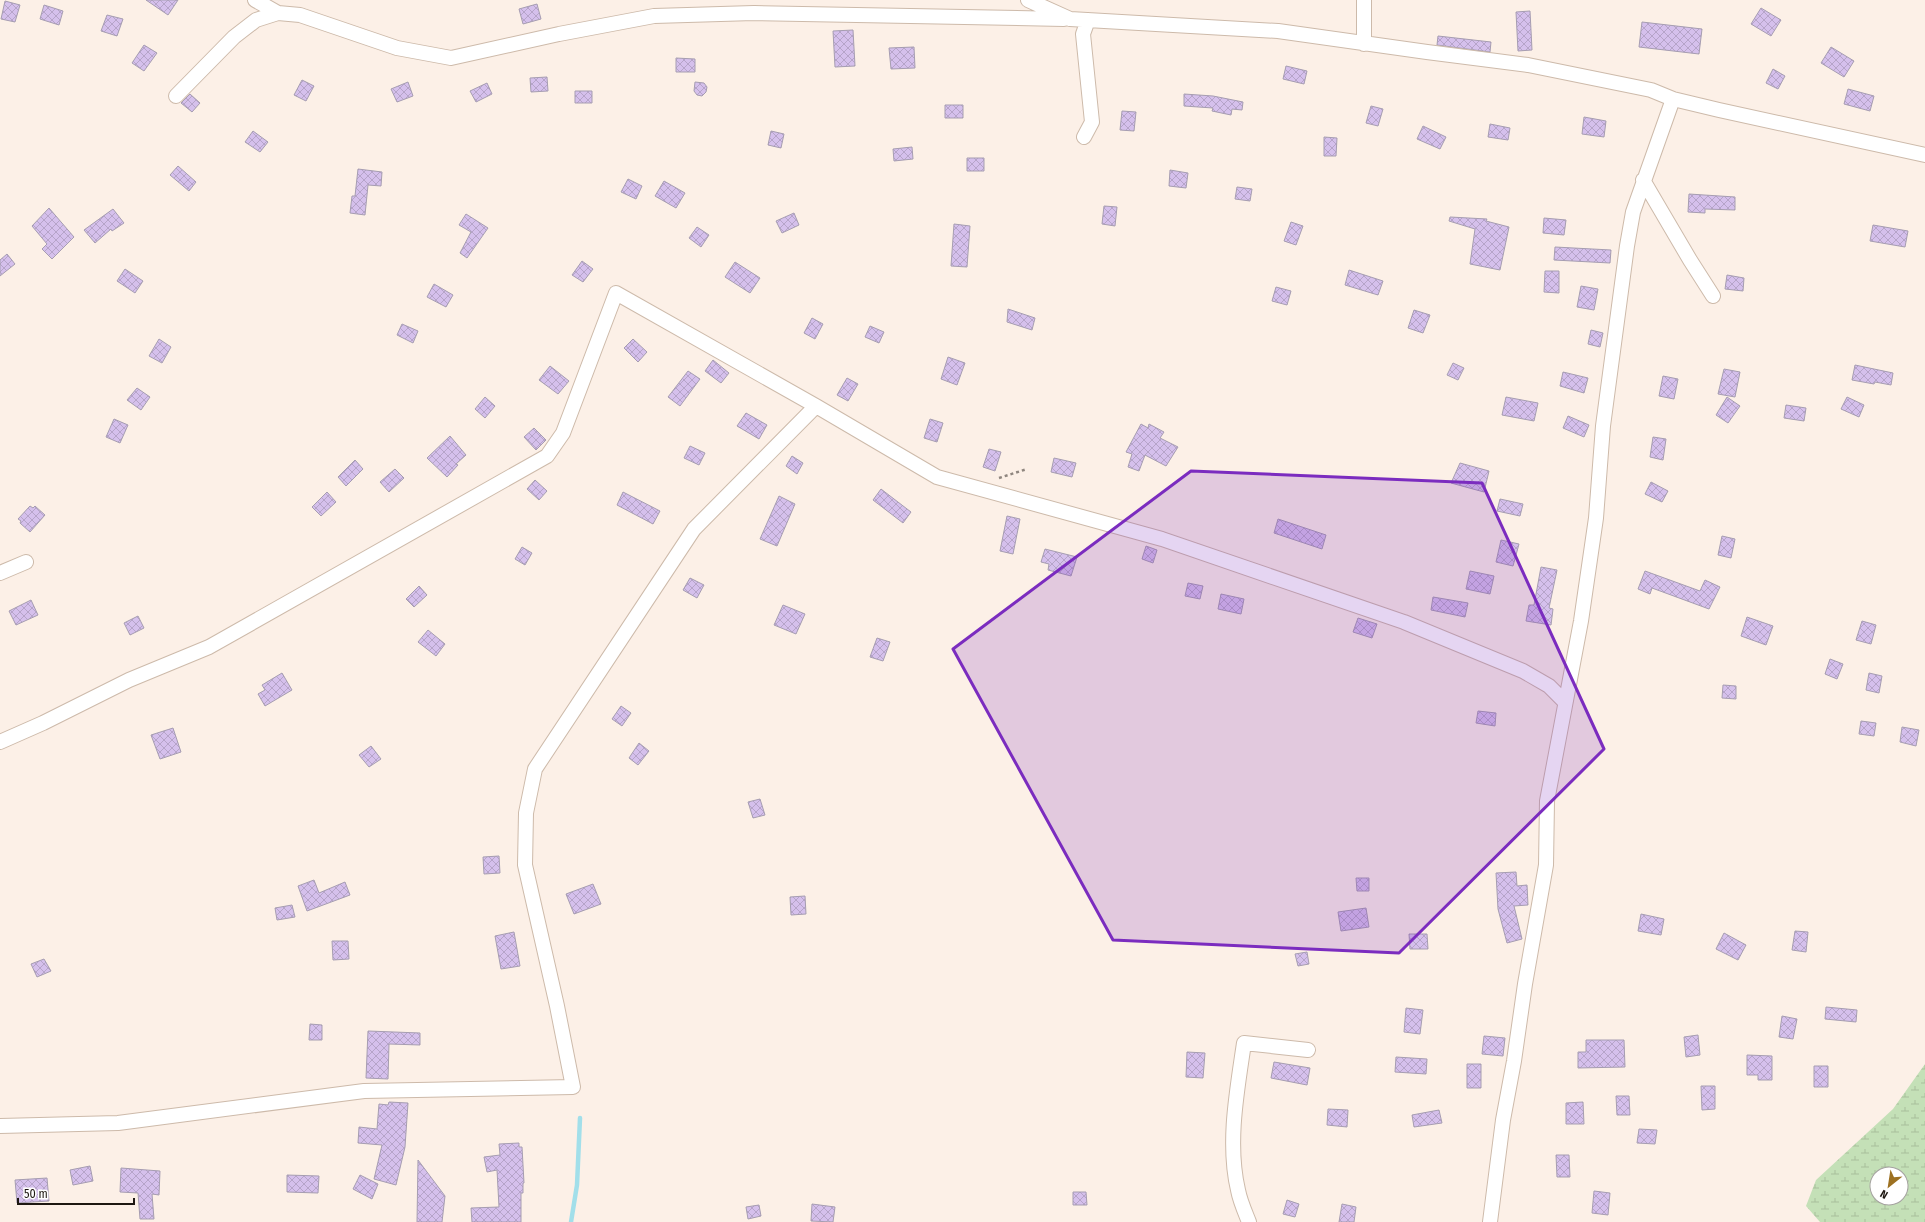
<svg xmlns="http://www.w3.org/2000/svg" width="1925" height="1222" font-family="'Fira Sans Condensed',sans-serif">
<defs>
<pattern id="wetland-marsh" width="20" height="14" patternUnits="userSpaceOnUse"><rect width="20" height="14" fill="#c4e0b7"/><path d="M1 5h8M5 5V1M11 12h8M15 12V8" fill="none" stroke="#a8bf9c"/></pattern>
<pattern id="building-cross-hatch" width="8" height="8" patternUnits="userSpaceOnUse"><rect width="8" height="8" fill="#d5c0ec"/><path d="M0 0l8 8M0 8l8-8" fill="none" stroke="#b6a4c9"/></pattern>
</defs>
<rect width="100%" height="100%" fill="#fcf0e7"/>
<!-- wetland -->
<path fill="url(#wetland-marsh)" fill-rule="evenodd" d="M1925,1064V1222H1820L1806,1206L1816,1180L1893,1109ZM1877,1174H1901V1198H1877Z"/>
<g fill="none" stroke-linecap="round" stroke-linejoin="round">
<!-- stream -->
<path stroke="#a2dfea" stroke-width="4.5" d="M571,1222L577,1185L580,1118"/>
</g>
<!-- building -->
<path fill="url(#building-cross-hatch)" stroke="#a69db1" d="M146,0H178L168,15Z
M5,1L20,5L15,22L1,19Z
M537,4L541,19L523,24L519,9Z
M44,5L63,11L59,25L40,19Z
M1761,8L1781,20L1771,36L1751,24Z
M1530,11L1532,50L1518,51L1516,12Z
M107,15L123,19L117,36L101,31Z
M1642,22L1702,29L1699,54L1639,47Z
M853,30L855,66L835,67L833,31Z
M1438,36L1491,42L1490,52L1437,45Z
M144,45L157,53L144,71L132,63Z
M914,47L915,68L891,69L889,48Z
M1831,47L1854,61L1844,77L1821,63Z
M676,58L695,59V72H676Z
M1286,66L1307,71L1304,84L1283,79Z
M1773,69L1785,76L1778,89L1766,83Z
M547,77L548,91L531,92L530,78Z
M302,80L314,86L306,101L294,95Z
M408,82L413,96L397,102L391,89Z
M695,82L704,83L707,87L706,92L702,96L697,95L694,91Z
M487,83L492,94L476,102L470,91Z
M1848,89L1874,96L1870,111L1844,104Z
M575,91H592V103H575Z
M190,94L200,103L192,112L181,103Z
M1184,94L1213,96L1243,102L1242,110L1232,109L1231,115L1212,111L1213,108L1184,106Z
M945,105H963V118H945Z
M1371,106L1383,109L1378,126L1366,123Z
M1122,111L1136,112L1134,131L1120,130Z
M1584,117L1606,121L1604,137L1582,134Z
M1490,124L1510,128L1508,140L1488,137Z
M1423,126L1446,137L1440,149L1417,139Z
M253,131L268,142L260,152L245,142Z
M771,131L784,134L781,148L768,145Z
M1324,137L1337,138L1336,156H1324Z
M912,147L913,159L894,161L893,149Z
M967,158H984V171H967Z
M178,166L196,182L189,191L170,175Z
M358,169L382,172L381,186L368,185L365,215L350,213L352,196H355Z
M1170,170L1188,173L1186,188L1169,186Z
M628,179L642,186L636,199L621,192Z
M664,181L685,193L676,208L655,196Z
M1237,187L1252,189L1250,201L1235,199Z
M1689,194L1735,197V210L1705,209V213L1688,212Z
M1104,206L1117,207L1115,226L1102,224Z
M49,208L74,237L52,259L42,249L47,244L32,226Z
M113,209L124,223L112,231L111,229L95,243L84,230Z
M794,213L799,225L782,233L776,221Z
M466,214L488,228L467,258L460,253L471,232L459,225Z
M1450,217L1487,219L1486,221L1509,227L1500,270L1470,264L1475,229L1449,221Z
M1544,218L1566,220L1564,235L1543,233Z
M1291,222L1303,226L1296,245L1284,241Z
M954,224L970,226L967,267L951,266Z
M1873,225L1908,231L1905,247L1870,241Z
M697,227L709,235L701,247L689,238Z
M1555,247L1611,250L1610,263L1554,260Z
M7,254L15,264L0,276V260Z
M582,261L593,269L583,282L572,275Z
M735,262L760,278L750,293L725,277Z
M125,269L143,281L135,293L117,281Z
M1349,270L1383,281L1378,295L1345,285Z
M1545,271H1559V293L1544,292Z
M1727,275L1744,278L1743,291L1725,289Z
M434,284L453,295L446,307L427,297Z
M1581,286L1598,289L1594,310L1577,307Z
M1276,287L1291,291L1287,305L1272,301Z
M1008,309L1035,318L1032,330L1007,322Z
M1414,310L1430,315L1423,333L1408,328Z
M812,318L823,324L815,339L804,333Z
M402,324L418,331L413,343L397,335Z
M870,326L884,332L879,343L865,337Z
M1591,330L1603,333L1600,347L1588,344Z
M159,339L171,347L162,363L149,356Z
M633,339L647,352L638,362L624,348Z
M948,357L965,363L957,385L941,379Z
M713,360L729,373L721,383L705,371Z
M1453,363L1464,368L1458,380L1447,375Z
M1855,365L1893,373L1891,385L1875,382L1874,384L1852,380Z
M550,366L569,381L558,394L539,380Z
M1724,369L1740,372L1735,397L1718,394Z
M688,371L700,379L680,406L668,397Z
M1563,372L1588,378L1584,393L1560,386Z
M1663,376L1678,379L1674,399L1659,396Z
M847,378L858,384L848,401L837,395Z
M137,388L150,397L141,410L127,400Z
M485,397L495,406L485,418L475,409Z
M1506,397L1538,403L1534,421L1502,415Z
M1727,397L1740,406L1728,423L1716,415Z
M1847,397L1864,405L1859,417L1841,409Z
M1786,405L1806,408L1804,421L1784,418Z
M746,413L767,425L759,439L737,426Z
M1568,416L1589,425L1584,437L1563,428Z
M114,419L128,425L120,443L106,437Z
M930,419L943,423L937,442L924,438Z
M1141,424L1148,428L1149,424L1164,432L1160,438L1178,447L1166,466L1145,455L1139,471L1128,467L1132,454L1126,452Z
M534,428L546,440L536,450L524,437Z
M450,436L466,455L456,464L458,465L447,477L427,458Z
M1653,437L1666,439L1663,460L1650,457Z
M690,446L705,453L699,465L684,458Z
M989,449L1001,452L995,471L983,467Z
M792,456L803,463L797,474L786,466Z
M1054,458L1076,463L1072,477L1051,472Z
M355,460L363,469L346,486L338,477Z
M1460,463L1489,471L1484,492L1451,483Z
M395,469L404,478L389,492L380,482Z
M535,480L547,491L539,500L527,489Z
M1651,482L1668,491L1662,502L1645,494Z
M881,489L911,512L903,523L873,500Z
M327,492L336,502L321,516L312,507Z
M623,492L660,511L653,524L617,505Z
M779,496L795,504L777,546L760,539Z
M1500,499L1523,504L1520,516L1497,511Z
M30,506L33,508L35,506L45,515L30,532L20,523L21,521L18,519Z
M1007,516L1020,519L1013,554L1000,551Z
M1278,519L1326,535L1322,549L1274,533Z
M1722,536L1735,539L1731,558L1718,555Z
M1501,540L1519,544L1513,566L1496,562Z
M1146,546L1157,550L1153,563L1142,559Z
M522,547L532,553L525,565L515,559Z
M1045,549L1077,557L1071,576L1048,570L1049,564L1041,562Z
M1541,567L1557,570L1549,608L1553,609L1551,625L1526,621L1529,605H1534Z
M1470,571L1494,576L1490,594L1466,589Z
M1645,571L1700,591L1705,580L1720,587L1709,609L1652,588L1650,594L1638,589Z
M690,578L704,585L697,598L683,590Z
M1188,583L1203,586L1200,599L1185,596Z
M419,586L427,595L414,607L406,599Z
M1221,594L1244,599L1241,614L1218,609Z
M1433,597L1468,603L1465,617L1431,610Z
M31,600L38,615L16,625L9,611Z
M783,605L805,614L796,634L774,625Z
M138,616L144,628L130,635L124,623Z
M1747,617L1773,626L1766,645L1741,636Z
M1358,618L1377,624L1372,638L1353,632Z
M1862,621L1876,625L1871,644L1856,640Z
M428,630L445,644L436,656L418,642Z
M877,638L890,642L883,661L870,657Z
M1830,659L1843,664L1837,679L1825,674Z
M282,673L292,690L265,706L258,694L265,690L262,685Z
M1869,673L1882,676L1879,693L1866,690Z
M1723,685L1736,686V699L1722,698Z
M621,706L631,713L622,726L612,719Z
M1478,711L1496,713L1495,726L1476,723Z
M1861,721L1876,723L1874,736L1859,734Z
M1902,727L1919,730L1916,746L1900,742Z
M173,728L181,752L160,759L151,735Z
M639,743L649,751L638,765L629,758Z
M371,746L381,759L369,767L359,755Z
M760,799L765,815L753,818L748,802Z
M499,856L500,873L484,874L483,857Z
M1516,872L1517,886L1527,885L1528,905L1514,906L1522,939L1507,943L1498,909L1496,873Z
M1356,878H1369V891H1357Z
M314,880L319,893L345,882L350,895L307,911L298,886Z
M593,884L601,904L574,914L566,894Z
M805,896L806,914L791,915L790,897Z
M292,905L295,917L277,920L275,908Z
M1366,908L1369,927L1341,931L1338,912Z
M1641,914L1664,919L1661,935L1638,931Z
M1795,931L1808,932L1806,952L1792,950Z
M514,932L520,966L501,969L495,936Z
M1724,933L1746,945L1738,960L1716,949Z
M1409,934H1427L1428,949H1410Z
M332,941H348L349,959L333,960Z
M1307,952L1309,964L1298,966L1295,954Z
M44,959L51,971L37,977L31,964Z
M1826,1007L1857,1010L1856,1022L1825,1019Z
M1406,1008L1423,1010L1420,1034L1404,1032Z
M1782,1016L1797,1019L1793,1039L1779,1037Z
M310,1024L322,1025V1040H309Z
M368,1031L420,1033V1045L389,1044L388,1079L366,1078Z
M1698,1035L1700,1055L1686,1057L1684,1037Z
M1484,1036L1505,1038L1503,1056L1482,1054Z
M1586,1040H1624L1625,1067L1578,1068V1052H1586Z
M1187,1052L1205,1053L1203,1078L1186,1077Z
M1747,1055L1772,1056V1080H1758V1075H1747Z
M1396,1057L1427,1059L1426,1074L1395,1072Z
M1274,1062L1310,1068L1307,1085L1271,1078Z
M1467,1064H1481V1088H1467Z
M1814,1066H1828V1087H1814Z
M1701,1086H1715V1109L1702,1110Z
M1616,1096H1629L1630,1115H1617Z
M389,1102L408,1103L405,1147L396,1185L374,1179L382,1145L358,1143L359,1127L377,1129L379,1104L388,1105Z
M1583,1102L1584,1124H1566V1103Z
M1328,1109L1348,1110L1347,1127L1327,1125Z
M1439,1110L1442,1123L1414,1127L1412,1115Z
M1639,1129L1657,1130L1655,1144L1637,1143Z
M519,1143V1147H522L524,1183H523V1193H521V1222H472L471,1208L499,1207L497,1170L487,1172L484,1157L500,1155L499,1144Z
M1556,1155H1569L1570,1177H1557Z
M418,1160L445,1196L442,1222H417Z
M90,1166L93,1181L73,1185L70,1170Z
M121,1168L160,1171L159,1195L152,1194L154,1219H140L138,1193L120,1192Z
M287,1175L319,1176L318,1193L287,1192Z
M360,1175L378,1184L372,1199L353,1189Z
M47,1178L49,1201L17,1203L15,1180Z
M1594,1191L1610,1193L1608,1215L1592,1213Z
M1073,1192H1086L1087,1205H1073Z
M1287,1200L1299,1204L1295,1217L1283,1214Z
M812,1204L835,1207L833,1222L811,1221Z
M1342,1204L1356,1207L1354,1222H1339Z
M759,1205L761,1216L748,1219L746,1207Z"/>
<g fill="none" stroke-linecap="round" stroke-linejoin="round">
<!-- minor casing -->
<g stroke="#cdbaaa" stroke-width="16">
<path id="minor" d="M255,0L278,13L300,15L397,48L451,58L559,34L654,16L754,13L1064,19
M1028,0L1070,19L1278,31L1427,52L1528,65L1651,90L1673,99L1719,110L1925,155
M1364,44V0
M176,96L234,37L256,20L278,13
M1084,137L1092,122L1083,34L1088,20
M1643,180L1690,260L1713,296
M0,573L26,562
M0,742L43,723L129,680L209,647L547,456L563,433L616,293L816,406L937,477L1162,539L1404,622L1523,671L1549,686L1565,702
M0,1126L118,1123L364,1091L573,1087L557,1006L525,865L526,813L535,769L694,529L816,406
M1249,1222C1245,1212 1240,1201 1238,1190C1227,1143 1237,1091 1244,1043L1308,1050
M1490,1222L1503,1120L1514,1061L1525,984L1546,865L1547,801L1581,621L1596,518L1603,426L1627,246L1633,212L1673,99"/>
</g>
<!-- path -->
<path stroke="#8f867f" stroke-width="2.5" stroke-dasharray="3 3" stroke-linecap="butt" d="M999,478L1027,469"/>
<!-- minor -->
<use href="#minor" stroke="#fff" stroke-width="14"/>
</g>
<!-- marked area -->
<path fill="#7b2cbf" fill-opacity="0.2" stroke="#7b2cbf" stroke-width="3" stroke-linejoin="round" d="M1191,471L1482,483L1604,749L1399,953L1113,940L953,649Z"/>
<!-- north arrow -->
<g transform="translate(1889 1186) rotate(210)"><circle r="19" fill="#ffffff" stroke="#a5a2a0"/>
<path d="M0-3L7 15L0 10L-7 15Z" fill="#9d7121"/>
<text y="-6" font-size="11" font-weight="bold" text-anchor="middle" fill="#1d1711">N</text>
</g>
<!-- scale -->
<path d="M18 1198v6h116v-6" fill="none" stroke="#1d1711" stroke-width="2"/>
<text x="24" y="1198" font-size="12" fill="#1d1711" stroke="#ffffff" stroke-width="3" paint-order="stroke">50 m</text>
</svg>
